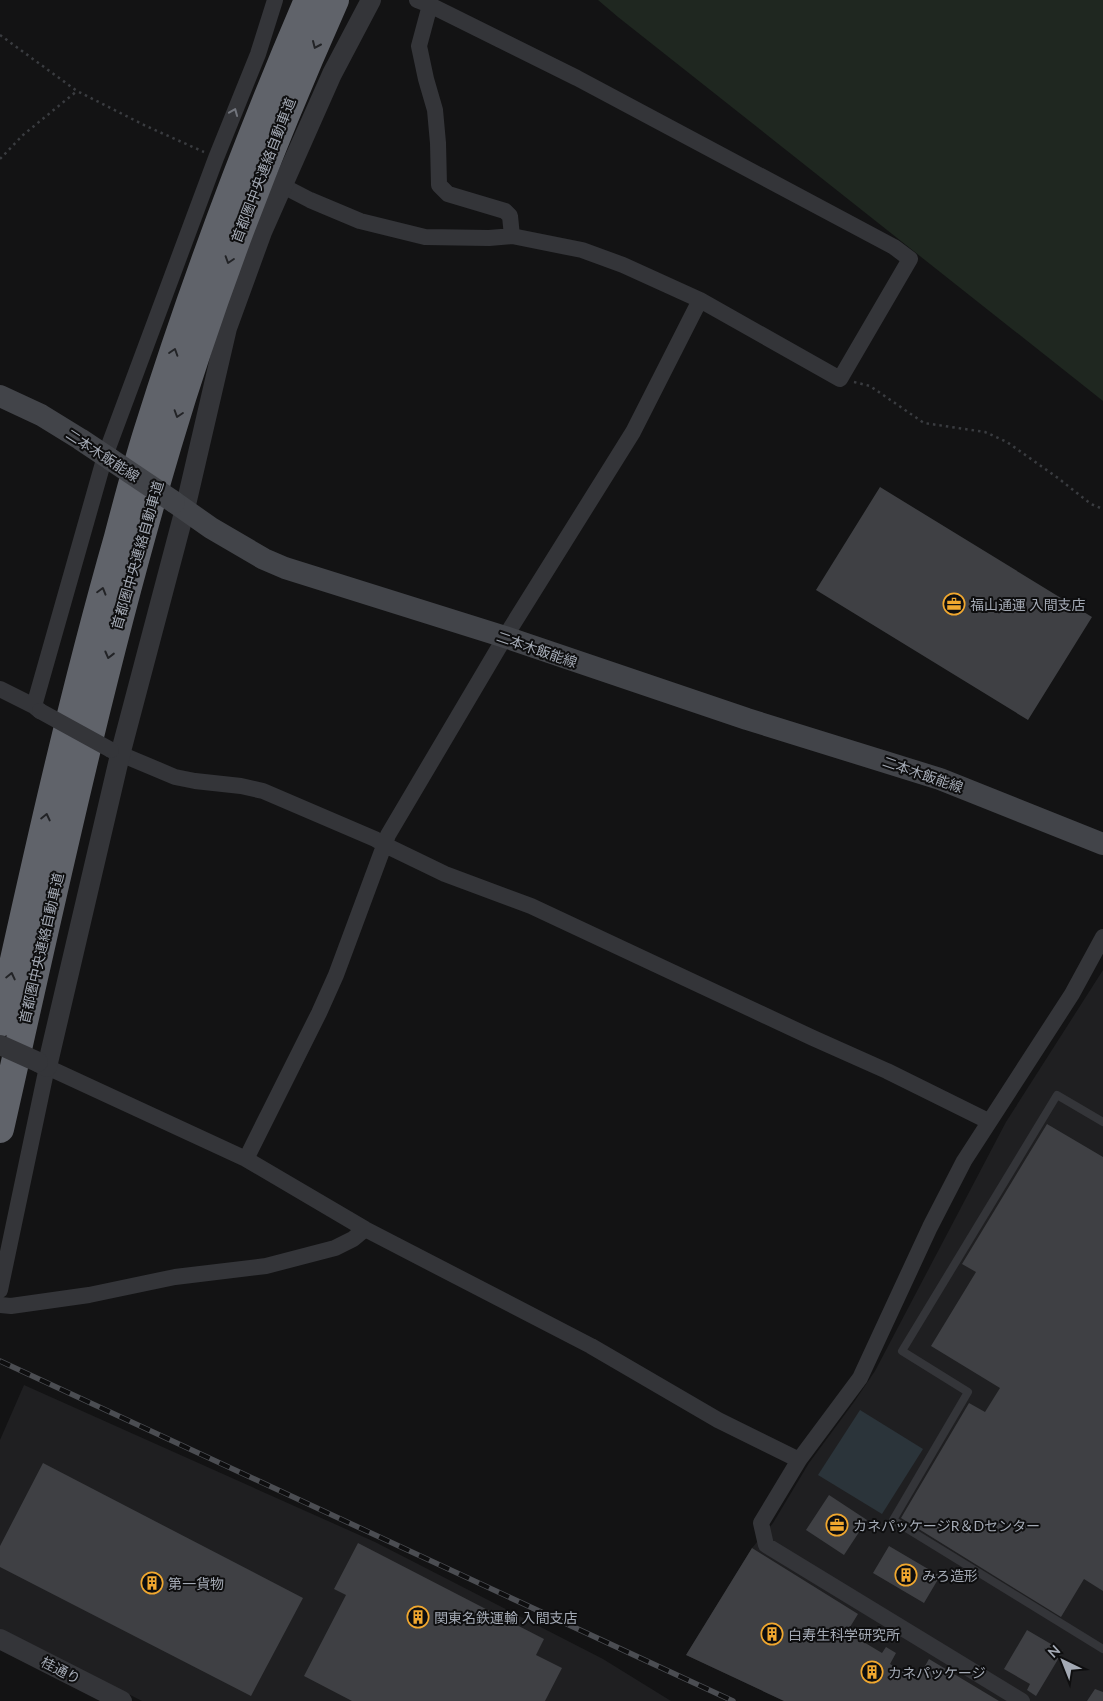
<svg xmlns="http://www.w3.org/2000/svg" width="1103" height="1701" font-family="Lato,'Noto Sans JP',sans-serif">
<rect width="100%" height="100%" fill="#131314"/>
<!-- built -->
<path fill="#1f1f21" d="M1103,970V1701H784L686,1655L752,1548L773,1523L809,1463L854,1402L875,1371L1006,1122Z
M24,1385L375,1542L603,1659L671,1701H142L0,1629V1440Z"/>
<!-- green -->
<path fill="#1f2720" d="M598,0H1103V401L618,17Z"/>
<!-- water -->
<path fill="#2b343a" d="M860,1410L923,1449L882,1514L818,1475Z"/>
<!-- building -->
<path fill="#3f4044" d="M880,487L1092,617L1028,720L816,590Z
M1047,1124L1103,1157V1591L1084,1579L1061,1617L901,1518L969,1403L985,1412L1000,1388L931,1346L976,1272L962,1264Z
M43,1463L303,1598L251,1696L0,1567V1546Z
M829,1495L867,1520L844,1555L806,1530Z
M358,1543L544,1639L536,1655L562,1668L545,1701H352L304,1676L346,1595L334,1589Z
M889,1546L940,1576L924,1603L873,1573Z
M752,1548L858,1614L847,1632L882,1653L886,1647L896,1653L890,1664L917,1680L929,1659L999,1701H784L686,1655Z
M1027,1630L1063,1651L1036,1696L1027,1690L1030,1684L1004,1669Z
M1095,1689L1103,1692V1701H1087Z"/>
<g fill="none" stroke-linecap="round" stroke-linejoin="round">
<!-- path -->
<path stroke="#3a3c40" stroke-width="2.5" stroke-dasharray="2.5 4" stroke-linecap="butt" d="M0,35L77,91L146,126L204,152
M0,159L23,135L77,91
M854,382L870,386L924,423L985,432L1007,442L1058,478L1091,504L1103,509"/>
<!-- service -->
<path stroke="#343539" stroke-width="8" d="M1103,1122L1057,1095L902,1351L968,1392L893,1520L1103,1649"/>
<!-- minor -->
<path stroke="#343539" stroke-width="16" d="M430,5L419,46L426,79L435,110L438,143L439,185L448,194L505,211L510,216L512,236
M283,186L310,200L360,221L425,237L489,238L512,236L582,250L623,265L700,300L840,379L910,259L894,247L577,78L430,5L417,0
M0,689L34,706L40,711
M34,706L105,456L216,158L258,54L275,0
M111,750L175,777L195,781L241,786L263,791L375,839L385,845L445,874L531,906L813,1038L887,1071L988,1121
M246,1159L319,1013L336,975L388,835L505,637L633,432L700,300
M0,1290L47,1067L246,1159L365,1229L591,1346L718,1420L799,1460
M0,1305L11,1306L89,1295L175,1277L266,1266L335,1248L353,1239L365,1229
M1022,1701L766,1545L761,1523L799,1460L860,1378L930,1227L964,1161L1072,994L1103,937"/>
<!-- tertiary -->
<path stroke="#343539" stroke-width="20" d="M38,1062L47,1067L120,755L185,509L227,328L262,232L332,74L371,0
M0,1639L122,1701"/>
<!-- secondary -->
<path stroke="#424449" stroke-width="22" d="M0,396L41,415L80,439L110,459
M174,502L211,528L264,559L285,568L505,637L747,719L940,779L1103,844"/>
<!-- motorway -->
<path stroke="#60636a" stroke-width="28" d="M0,1023C36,860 72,698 118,537C127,503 136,468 147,433C193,286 247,142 308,0
M0,1129C52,899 101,669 168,444C213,292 271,144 335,0"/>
<!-- rail casing -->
<g stroke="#4b4d52" stroke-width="5.5">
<path id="rail" d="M0,1361L733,1701"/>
</g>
<!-- rail -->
<use href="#rail" stroke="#0e0e0f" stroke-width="4" stroke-dasharray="11" stroke-linecap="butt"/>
<!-- minor-bridge -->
<path stroke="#343539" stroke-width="16" d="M40,711L111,750"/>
<!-- tertiary-bridge -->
<path stroke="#343539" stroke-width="20" d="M0,1045L38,1062"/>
<!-- secondary-bridge -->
<path stroke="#424449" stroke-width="22" d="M110,459L174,502"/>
</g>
<!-- one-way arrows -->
<defs><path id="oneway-chevron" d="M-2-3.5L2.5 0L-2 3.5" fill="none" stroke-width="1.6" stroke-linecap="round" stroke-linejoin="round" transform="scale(1.25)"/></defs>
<g stroke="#222326">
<use href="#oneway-chevron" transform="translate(316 45) rotate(114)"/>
<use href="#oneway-chevron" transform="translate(229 260) rotate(108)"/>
<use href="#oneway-chevron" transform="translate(174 352) rotate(-72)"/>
<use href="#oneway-chevron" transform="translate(178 414) rotate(108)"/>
<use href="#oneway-chevron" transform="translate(102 591) rotate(-74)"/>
<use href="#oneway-chevron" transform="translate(109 655) rotate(104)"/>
<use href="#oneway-chevron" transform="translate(46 817) rotate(-77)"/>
<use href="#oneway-chevron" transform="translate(11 976) rotate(-77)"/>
</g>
<use stroke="#72757d" href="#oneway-chevron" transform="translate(234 112) rotate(-68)"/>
<!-- icons -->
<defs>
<g id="office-ring" transform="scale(1.125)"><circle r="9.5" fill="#0e0e0f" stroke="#f1a82f" stroke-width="1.5"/><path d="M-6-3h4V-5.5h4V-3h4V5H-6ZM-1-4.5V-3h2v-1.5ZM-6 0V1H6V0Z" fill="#f1a82f"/></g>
<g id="building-ring" transform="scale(1.125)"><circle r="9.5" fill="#0e0e0f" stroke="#f1a82f" stroke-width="1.5"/><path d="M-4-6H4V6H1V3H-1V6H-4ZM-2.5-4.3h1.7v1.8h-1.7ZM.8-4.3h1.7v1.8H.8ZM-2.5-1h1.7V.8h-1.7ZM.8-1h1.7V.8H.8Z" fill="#f1a82f"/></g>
</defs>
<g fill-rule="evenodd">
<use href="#office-ring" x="954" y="604"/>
<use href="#office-ring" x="837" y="1525"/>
<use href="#building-ring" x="906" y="1575"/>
<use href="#building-ring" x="152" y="1583"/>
<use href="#building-ring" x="418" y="1617"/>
<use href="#building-ring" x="772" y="1634"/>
<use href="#building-ring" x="872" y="1672"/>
</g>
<g text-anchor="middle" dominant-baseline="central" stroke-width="4" stroke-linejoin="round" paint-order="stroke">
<!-- street labels -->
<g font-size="14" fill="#a4aab5" stroke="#0e0e0f">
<text transform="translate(263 170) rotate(-69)">首都圏中央連絡自動車道</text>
<text transform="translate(103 455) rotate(33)">二本木飯能線</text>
<text transform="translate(137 555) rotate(-74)">首都圏中央連絡自動車道</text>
<text transform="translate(537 649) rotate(19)">二本木飯能線</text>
<text transform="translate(923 774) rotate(19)">二本木飯能線</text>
<text transform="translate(41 948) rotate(-77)">首都圏中央連絡自動車道</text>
<text transform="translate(61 1670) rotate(27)">桂通り</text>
</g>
<!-- poi labels -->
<g font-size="14" fill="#a4aab5" stroke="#0e0e0f" text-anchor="start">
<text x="970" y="604">福山通運 入間支店</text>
<text x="853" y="1525">カネパッケージR＆Dセンター</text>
<text x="922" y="1575">みろ造形</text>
<text x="168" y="1583">第一貨物</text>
<text x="434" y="1617">関東名鉄運輸 入間支店</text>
<text x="788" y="1634">白寿生科学研究所</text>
<text x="888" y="1672">カネパッケージ</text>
</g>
</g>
<!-- north arrow -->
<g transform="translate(1063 1661) rotate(317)" stroke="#0e0e0f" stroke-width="4" paint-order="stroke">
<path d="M0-4L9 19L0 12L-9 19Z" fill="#a4aab5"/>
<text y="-8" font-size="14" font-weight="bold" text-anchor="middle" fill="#a4aab5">N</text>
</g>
</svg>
